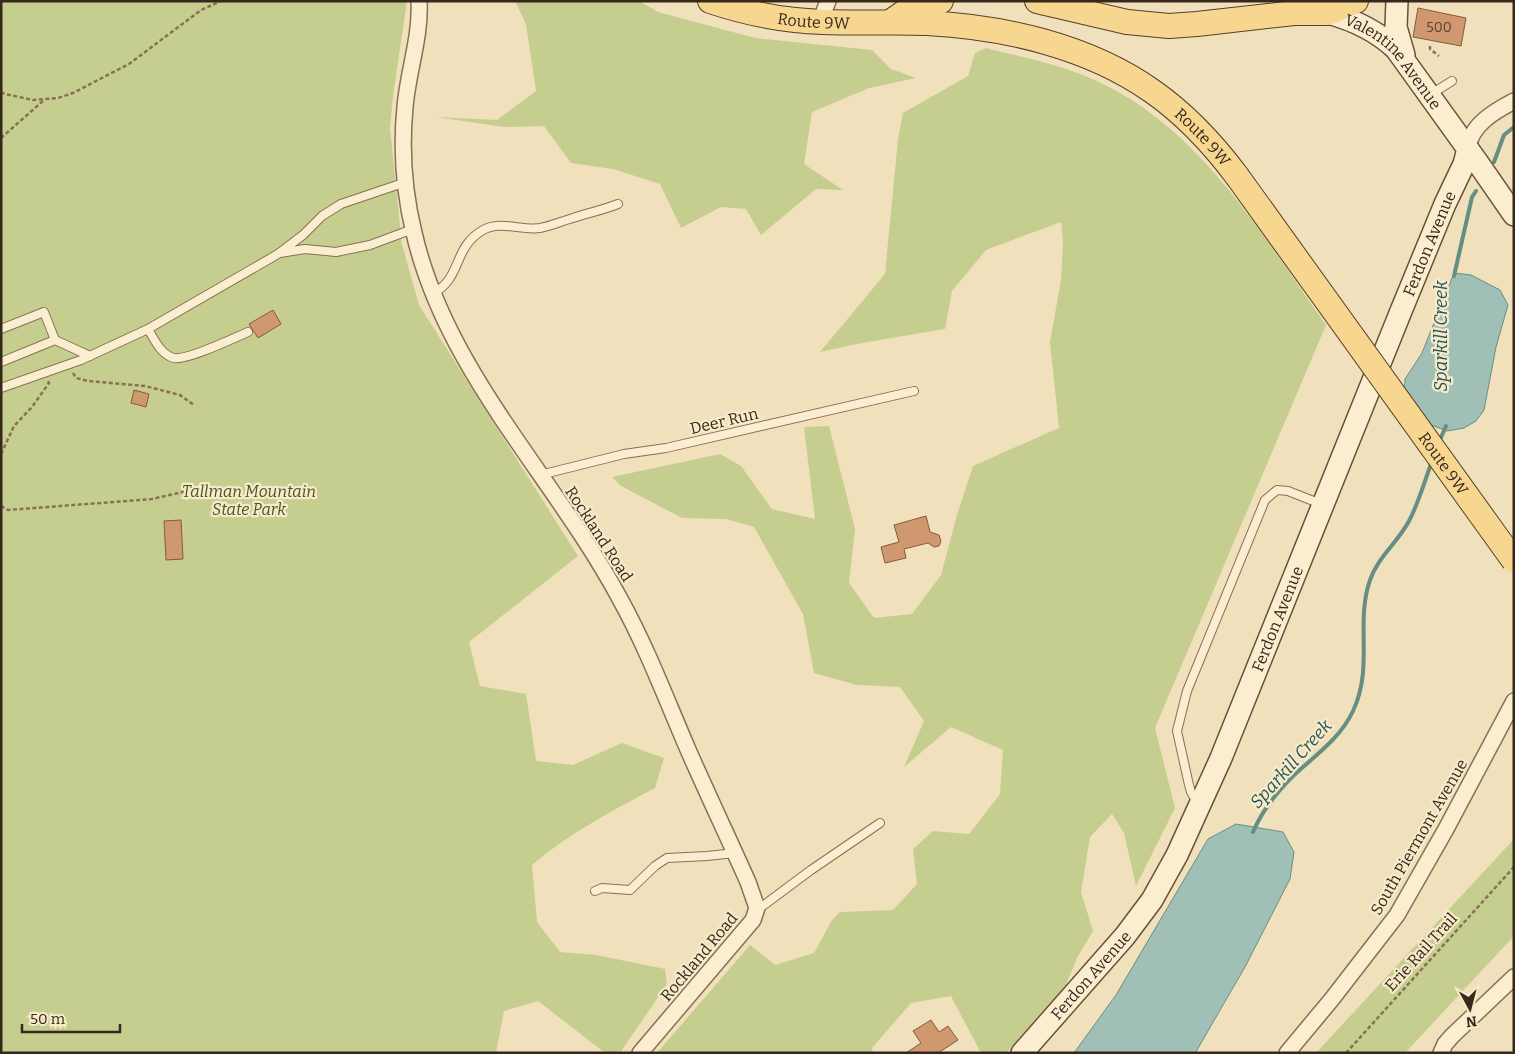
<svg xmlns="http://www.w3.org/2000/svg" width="1515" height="1054" font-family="Bitter,serif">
<rect width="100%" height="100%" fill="#f0e0bb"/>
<!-- green -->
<path fill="#c6ce8f" d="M1,1H407L393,96L390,128L402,244L419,305L578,556L469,642L480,686L526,694L536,761L573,765L622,743L664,758L655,788C612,811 569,833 532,865L537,922L560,952L596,955L665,969L667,984L620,1053H605L538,1001L504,1011L496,1053H1Z
M515,1H639L658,12L755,38L872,50L891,69L916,78L869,88L812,112L804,164L843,190L816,189L761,235L746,209L721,207L681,228L660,184L613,169L571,163L544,126L504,127L436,117L497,120L536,91L526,24Z
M986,48C1026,58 1068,66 1105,85C1203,133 1265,239 1326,325L1155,728L1175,808L1136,886L1124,833L1112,814L1090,837L1081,892L1093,931L1078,956L1065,987L1006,1053H981L951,996L911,1003L872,1048L873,1053H657L750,945L775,965L814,953L832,920L840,912L893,910L917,884L913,849L933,831L969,834L1000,794L1003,750L951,727L904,767L924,721L900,687L857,685L814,673L803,614L754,527L726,519L682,518L621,486L612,477L720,454L741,466L772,509L815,519L804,427L829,426L855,529L849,583L874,618L912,614L941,575L957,515L973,466L1059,428L1050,342L1061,280L1063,243L1061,222L986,250L952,291L945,329L862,343L820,352L885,274L898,139L903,113L968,76L975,53Z
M1514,839V936L1405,1053H1316Z"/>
<!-- water -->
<path fill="#a0c0b7" stroke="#678e84" d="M1454,273L1471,275L1500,290L1508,305L1496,347L1484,410L1476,421L1464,428L1447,431L1431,425L1404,397L1405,379L1422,353Z
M1236,824L1283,832L1294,852L1290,879L1245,967L1197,1050L1195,1053H1074L1116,995L1208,839Z"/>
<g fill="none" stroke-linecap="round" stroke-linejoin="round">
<!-- stream -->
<path stroke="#678e84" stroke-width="4" d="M1494,162L1504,135L1514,127
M1454,276L1472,197L1476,191
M1439,442L1446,426
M1253,832C1262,811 1276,793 1292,777C1314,756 1340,739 1353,711C1374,667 1355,623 1370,580C1378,557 1398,542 1409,521C1419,502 1425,480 1432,461"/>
</g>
<!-- building -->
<path fill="#d0986f" stroke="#885939" d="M1418,8L1466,18L1461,46L1413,37Z
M273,310L281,324L258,338L249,324Z
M134,390L149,394L146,407L131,403Z
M926,516L930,532L939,535L941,541L939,546L934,547L928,543L904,549L906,558L885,563L881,547L899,542L894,525Z
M181,520L183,559L166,560L164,521Z
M931,1020L939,1032L948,1026L958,1040L938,1053H906L921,1043L913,1031Z"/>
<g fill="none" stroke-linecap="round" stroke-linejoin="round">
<!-- lane casing -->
<g stroke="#887054" stroke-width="10">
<path id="lane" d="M1431,94L1452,81
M280,253L305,249L336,252L370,245L413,229
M432,294C463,278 452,248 483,230C501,220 521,231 540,228C551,226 562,221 573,218C588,213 603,210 618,204
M1,329L44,312L55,340L1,362
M148,329C154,339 161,355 174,358C186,361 234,338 248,332
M55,340L90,356
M1,388L81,360L148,329L278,254L303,235L322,216L341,204L406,182
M540,475L624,454L666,448L914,391
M1198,804L1191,792L1189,785L1177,731L1187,691L1265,500L1277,490L1288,491L1321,504
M595,891L602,888L630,890L655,866L667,858L707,856L735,853
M757,908L764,905L811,870L880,823"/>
</g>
<!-- street casing -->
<g stroke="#887054" stroke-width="18">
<path id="street" d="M419,1C421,37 408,71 405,107C401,148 404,192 414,233C446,372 554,476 620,599C646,646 665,696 686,745C706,791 728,837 748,882L757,908L753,920L640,1053
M820,22L828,1
M1468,149C1470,125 1495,111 1514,101
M1287,1053L1332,999L1397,915L1446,829L1514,701
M1441,1053L1445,1044L1452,1036L1514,977"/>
</g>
<!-- secondary casing -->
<g stroke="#695138" stroke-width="24">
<g id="secondary">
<path d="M1397,1L1396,27L1404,55"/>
<path id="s1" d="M1328,13C1354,20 1376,30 1396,49L1478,163L1514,215"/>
<path id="s2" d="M1022,1053L1125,936L1152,900L1177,855L1221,758L1401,311L1445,204L1464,164L1468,149"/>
</g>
</g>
<!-- primary casing -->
<g stroke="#553e2a" stroke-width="26">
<g id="primary">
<path id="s3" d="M710,1C737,10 766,17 795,20C838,25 883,21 927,23C1004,27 1088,46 1152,91C1185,114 1213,144 1237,176"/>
<path d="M1037,1L1127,22L1169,26L1197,24L1294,13H1328L1356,1"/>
<path d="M893,20L903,13L941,1"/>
</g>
</g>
<!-- path -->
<path stroke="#887054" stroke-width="2.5" stroke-dasharray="4 2.5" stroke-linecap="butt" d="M1430,46V49L1439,56
M1,92L5,94L33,100L58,98L73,93L129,64L201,10L221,1
M1,138L44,100
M73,373L76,378L88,381L145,386L180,395L194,405
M1,454L14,426L32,407L49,383L48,381
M1,506L8,510L152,499L200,488
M1346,1053L1514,867"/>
<!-- lane -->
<use href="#lane" stroke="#fbedcf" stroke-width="8"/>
<!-- street -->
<use href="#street" stroke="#fbedcf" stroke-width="15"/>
<!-- secondary -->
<use href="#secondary" stroke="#fbedcf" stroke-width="21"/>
<!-- primary -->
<use href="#primary" stroke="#f7d790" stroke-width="24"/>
<!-- primary-bridge casing -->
<g stroke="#553e2a" stroke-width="26" stroke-linecap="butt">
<g id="primary-bridge">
<path id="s4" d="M1237,176L1514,561"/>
</g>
</g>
<!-- primary-bridge -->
<use href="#primary-bridge" stroke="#f7d790" stroke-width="24"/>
</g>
<g text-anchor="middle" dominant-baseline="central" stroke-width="4.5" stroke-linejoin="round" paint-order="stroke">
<!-- number labels -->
<g font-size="14" fill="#5c442f">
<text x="1439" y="27">500</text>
</g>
<!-- street labels -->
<g font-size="16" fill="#36281a" stroke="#f7eacb">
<text stroke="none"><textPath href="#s3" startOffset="106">Route 9W</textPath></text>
<text stroke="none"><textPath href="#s1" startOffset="84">Valentine Avenue</textPath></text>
<text stroke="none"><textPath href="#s3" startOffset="526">Route 9W</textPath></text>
<text stroke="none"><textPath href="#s2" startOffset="914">Ferdon Avenue</textPath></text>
<text transform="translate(724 421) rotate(-13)">Deer Run</text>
<text stroke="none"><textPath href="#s4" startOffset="354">Route 9W</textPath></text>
<text transform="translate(599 534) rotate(57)">Rockland Road</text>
<text stroke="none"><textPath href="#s2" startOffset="509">Ferdon Avenue</textPath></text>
<text transform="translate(1419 837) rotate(-60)">South Piermont Avenue</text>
<text transform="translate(1421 952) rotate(-48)">Erie Rail Trail</text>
<text transform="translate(699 957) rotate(-50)">Rockland Road</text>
<text stroke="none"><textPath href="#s2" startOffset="104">Ferdon Avenue</textPath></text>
</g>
<!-- park labels -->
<g font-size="16" font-style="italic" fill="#465420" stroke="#f7eacb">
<text x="249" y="491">Tallman Mountain<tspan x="249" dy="18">State Park</tspan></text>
</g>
<!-- water labels -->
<g font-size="18" font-style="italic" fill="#285754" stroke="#f7eacb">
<text transform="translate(1441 336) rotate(-90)">Sparkill Creek</text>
<text transform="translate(1291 764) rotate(-48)">Sparkill Creek</text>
</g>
</g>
<!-- border -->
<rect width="1515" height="1054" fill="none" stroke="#36281a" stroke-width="5"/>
<!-- north arrow -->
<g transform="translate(1470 1009) rotate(173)" stroke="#f7eacb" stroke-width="4" paint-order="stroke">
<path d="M0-4L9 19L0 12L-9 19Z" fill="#36281a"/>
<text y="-8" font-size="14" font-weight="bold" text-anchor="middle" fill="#36281a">N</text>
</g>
<!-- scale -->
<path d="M22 1024v8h98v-8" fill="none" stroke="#36281a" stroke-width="2.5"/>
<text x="30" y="1024" font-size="15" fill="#36281a" stroke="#f7eacb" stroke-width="4" paint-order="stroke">50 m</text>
</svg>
